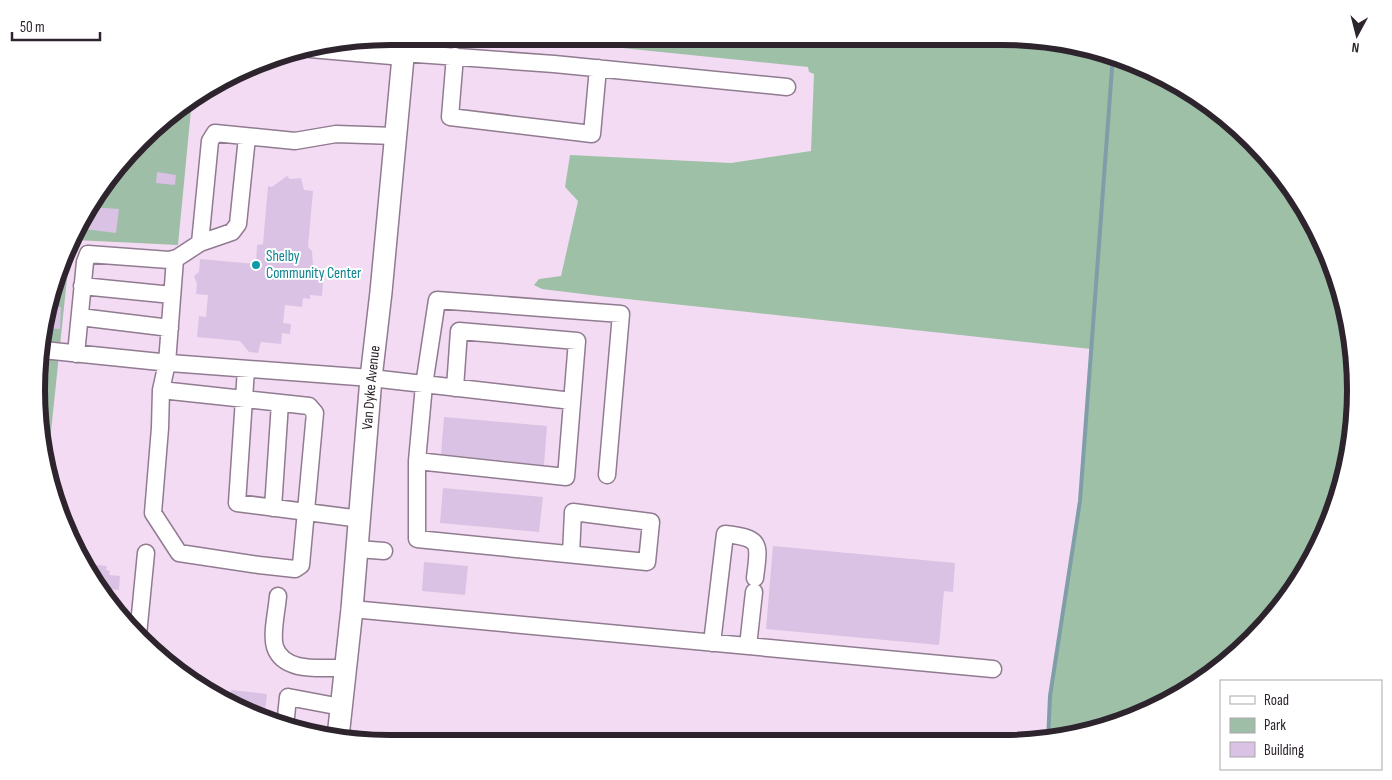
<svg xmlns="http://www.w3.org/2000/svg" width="1392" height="780" font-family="'Sofia Sans Condensed',sans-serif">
<rect width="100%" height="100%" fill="#f3dcf3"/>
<!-- green -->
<path fill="#9fbea7" d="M176,108L191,110L178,245L75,240L96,193Z
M70,250L48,460L37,413L48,298Z"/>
<!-- forest -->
<path fill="#9ec0a7" d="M615,37H1025L1115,55L1179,84L1235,124L1283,175L1319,234L1344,299L1355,367L1353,436L1337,504L1308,567L1252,640L1198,684L1116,725L1048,741L1050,696L1080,501L1091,349L599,296L542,289L534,285L539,279L561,276L578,201L565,187L570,155L731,163L811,151L814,74L809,72L808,67L612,47Z"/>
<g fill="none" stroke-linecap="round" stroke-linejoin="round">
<!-- stream -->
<path stroke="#809ea8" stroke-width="4" d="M1048,741L1050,696L1080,501L1113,55"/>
</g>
<!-- building -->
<path fill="#d9c2e3" d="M157,172L176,175L175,185L156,183Z
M287,176L290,179L301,178L304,190L313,191L308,247L312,251L313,267L324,268L322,296L310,295V299L303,298L302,307L285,305L283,323L291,324L290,334L282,333L281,344L261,342L258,353L249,352L240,341L197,337L199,316L206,317L208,295L196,294L197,284L194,276L199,272L200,259L256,264L257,245L263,244L268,186L272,187Z
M90,207L119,209L116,233L84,229L85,218Z
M48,306L61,307L60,329L45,328Z
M444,417L547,426L544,465L441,454Z
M443,488L543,497L539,532L440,523Z
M773,546L955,563L953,592L944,591L939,645L766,629Z
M424,562L468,566L465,595L422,591Z
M96,565L107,566L106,570L110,571L109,575L120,576L119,590L102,588L95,576Z
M231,690L267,694L264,719L229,704Z"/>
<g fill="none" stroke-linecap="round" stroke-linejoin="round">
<!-- minor casing -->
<g stroke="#907b90" stroke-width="19">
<path id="minor" d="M310,49L403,57
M403,53L554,64L787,87
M455,56L450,117L592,134L598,68
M247,137L238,224L232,232L200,243L210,141L215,133L295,141L336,134L395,136
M82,286L172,295
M80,317L170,328
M43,350L170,363L371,378L572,401
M76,354L85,262L88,254L169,260L177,258L200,243
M246,369L237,503L361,519
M161,390L309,406L315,413L301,565L295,569L259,565L179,553L153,513L160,428L161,390L167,363L175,259
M417,461L566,477L577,341L459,331L455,388
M273,508L280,403
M358,549L384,551
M571,554L573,512L651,522L647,562L417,539V461L424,385L437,300L621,314L607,475
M278,596C277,610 271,634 275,647C284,674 324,667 345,668
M352,609L993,669
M138,635L146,553
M712,643L725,534C763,538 759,544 755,578
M748,646L754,592
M286,717L288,697L341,707
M348,739L380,743"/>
</g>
<!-- major casing -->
<g stroke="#907b90" stroke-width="24">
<g id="major">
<path id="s1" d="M338,737L352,609L371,378L381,292L405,36"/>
</g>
</g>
<!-- minor -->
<use href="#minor" stroke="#fff" stroke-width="16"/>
<!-- major -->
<use href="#major" stroke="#fff" stroke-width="21"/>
</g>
<!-- markers -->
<circle fill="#0f9aa8" stroke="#fff" stroke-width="2" cx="256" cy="265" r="5"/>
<g text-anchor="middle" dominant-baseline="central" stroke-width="4" stroke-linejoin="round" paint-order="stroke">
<!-- culture labels -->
<g font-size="15" fill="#0d838f" stroke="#fff" text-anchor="start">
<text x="266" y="256">Shelby<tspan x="266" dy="17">Community Center</tspan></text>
</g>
<!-- street labels -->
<g font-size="15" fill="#2d242d" stroke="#fff">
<text stroke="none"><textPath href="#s1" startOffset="351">Van Dyke Avenue</textPath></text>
</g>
</g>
<!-- crop -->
<path d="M0 0H1392V780H0ZM390 45H1002A345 345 0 0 1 1347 390V390A345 345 0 0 1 1002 735H390A345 345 0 0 1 45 390V390A345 345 0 0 1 390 45Z" fill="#fff" fill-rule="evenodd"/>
<path fill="none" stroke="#2d242d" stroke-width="6" d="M390 45H1002A345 345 0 0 1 1347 390V390A345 345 0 0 1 1002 735H390A345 345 0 0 1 45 390V390A345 345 0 0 1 390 45Z"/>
<!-- legend -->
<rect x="1220" y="680" width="162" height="90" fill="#ffffff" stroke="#aba7ab"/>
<rect x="1230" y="696" width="25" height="8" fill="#ffffff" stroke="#aba7ab"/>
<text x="1264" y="705" font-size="15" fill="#2d242d">Road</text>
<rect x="1230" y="718" width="25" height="15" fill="#9fbea7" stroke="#aba7ab"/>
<text x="1264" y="730" font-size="15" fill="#2d242d">Park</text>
<rect x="1230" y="742" width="25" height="15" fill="#d9c2e3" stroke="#aba7ab"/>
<text x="1264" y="755" font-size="15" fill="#2d242d">Building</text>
<!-- north arrow -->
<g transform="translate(1357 35) rotate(187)" stroke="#ffffff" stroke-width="4" paint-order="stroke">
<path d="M0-4L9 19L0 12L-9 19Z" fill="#2d242d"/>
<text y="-8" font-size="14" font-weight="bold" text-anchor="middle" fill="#2d242d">N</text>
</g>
<!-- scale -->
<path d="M12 32v8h88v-8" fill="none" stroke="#2d242d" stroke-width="2.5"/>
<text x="20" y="32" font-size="15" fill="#2d242d" stroke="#ffffff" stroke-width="4" paint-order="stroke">50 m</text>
</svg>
